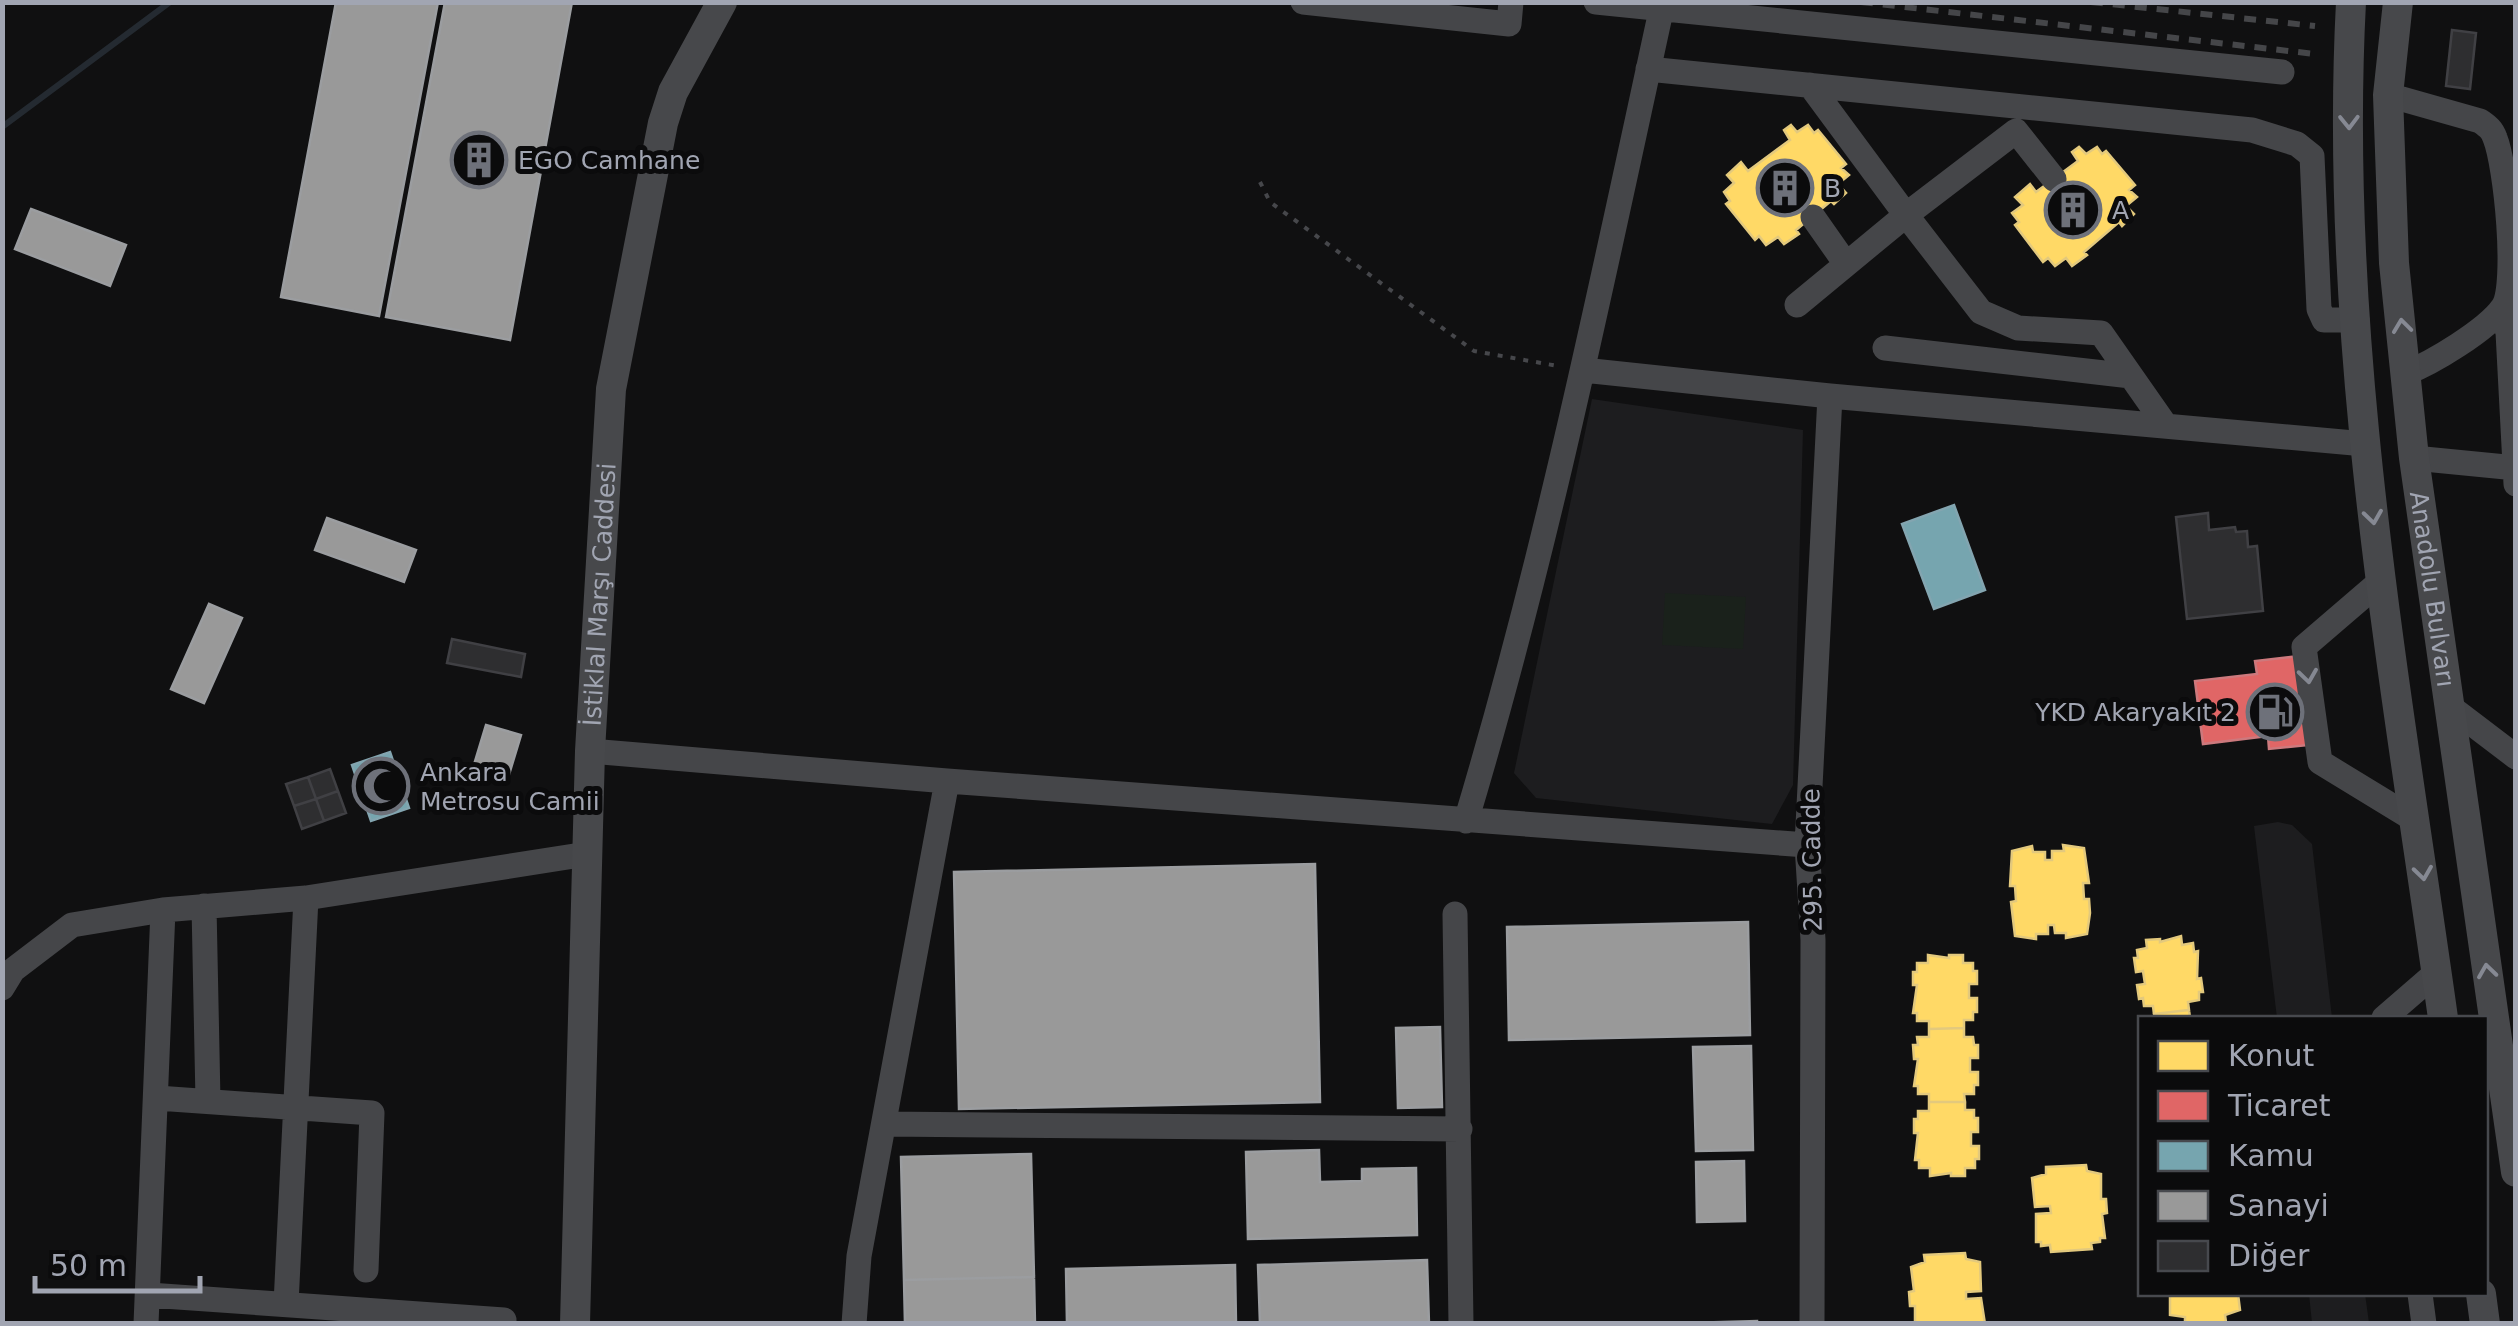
<svg xmlns="http://www.w3.org/2000/svg" width="2518" height="1326" font-family="'DejaVu Sans',sans-serif">
<rect width="100%" height="100%" fill="#101011"/>
<!-- built -->
<path fill="#1d1d1f" d="M1592,399L1803,430L1793,785L1772,824L1536,798L1514,773Z
M2278,822L2292,825L2312,844L2332,1018H2277L2254,826Z
M2309,1294H2365L2369,1323H2312Z"/>
<!-- green -->
<path fill="#1a211b" d="M1665,593L1746,597L1743,649L1662,645Z"/>
<!-- homes -->
<path fill="#ffd966" stroke="#e3c97d" stroke-width="2.5" d="M1791,125L1797,132L1808,125L1814,133L1818,130L1846,164L1841,168L1849,175L1838,184L1846,193L1834,204L1831,201L1796,230L1799,234L1784,244L1778,237L1766,245L1759,236L1755,240L1726,204L1730,201L1724,192L1734,183L1727,175L1741,162L1748,171L1790,140L1784,130Z
M2079,147L2086,154L2097,147L2102,154L2106,151L2135,185L2129,190L2137,197L2126,206L2134,214L2122,226L2119,222L2084,252L2087,255L2072,266L2066,258L2055,266L2048,258L2043,262L2015,225L2019,222L2012,213L2023,205L2015,197L2030,184L2036,192L2078,161L2072,152Z
M2063,845L2084,848L2089,883H2083L2084,899H2089L2090,913L2087,934L2066,938V933H2055L2054,925H2048V934H2036V939L2015,936L2011,902L2016,901L2015,886H2010L2012,851L2032,846L2033,852H2045V860H2052V851H2064Z
M2181,936L2182,945L2193,943L2194,952L2198,951L2197,979L2201,978L2203,992H2199V1000L2188,1002L2189,1010L2154,1014L2153,1006H2144L2143,998L2139,999L2137,985L2145,984L2143,971L2136,972L2134,958H2138L2137,950L2147,948L2146,940L2160,939V942Z
M1928,955L1949,958V955H1963V963H1973V971H1977V984H1969V998H1977V1012H1973V1020H1964V1028L1929,1029V1021H1917V1013H1913L1917,985H1913V972H1917V963H1928Z
M2189,1010L2190,1018H2201H2155L2154,1014Z
M1964,1028V1037H1973L1974,1045H1978V1058H1970V1072H1978V1085H1974V1094H1964L1965,1102H1929V1094H1918V1086H1914L1918,1059H1914L1913,1045H1918L1917,1037H1929V1029Z
M1929,1102H1965V1110H1974V1118H1978V1132H1971V1146H1979V1159H1975V1168H1965V1176H1951V1173L1930,1176V1168H1919V1160H1915L1918,1133H1914V1119H1918V1111H1929Z
M2086,1165L2087,1171L2101,1174V1199H2106L2107,1213L2102,1214L2105,1238H2100V1242L2091,1243L2092,1249L2051,1252L2050,1245L2041,1246V1242H2036V1214L2051,1213L2050,1206L2035,1207L2032,1178L2046,1174V1167Z
M1965,1253L1966,1259L1980,1262L1981,1291L1966,1292V1299L1981,1298L1985,1324H1915V1306H1910L1909,1292L1914,1291L1911,1267L1925,1262L1924,1255Z
M2170,1294H2238L2240,1310L2225,1315L2226,1322L2185,1324V1317L2170,1315Z"/>
<!-- shops -->
<path fill="#e06666" stroke="#cd797d" stroke-width="2.5" d="M2308,655L2319,744L2269,749L2268,736L2203,744L2195,681L2257,674L2255,661Z"/>
<!-- public -->
<path fill="#76a5af" stroke="#83a5b0" stroke-width="2.5" d="M1954,505L1985,590L1934,609L1902,524Z
M390,752L409,808L371,821L352,765Z"/>
<!-- industry -->
<path fill="#999" stroke="#9b9da0" stroke-width="2.5" d="M336,2H438L379,316L281,297Z
M445,2H572L510,340L386,317Z
M31,209L126,245L110,286L15,249Z
M327,518L416,550L404,582L315,550Z
M209,604L242,618L204,703L171,689Z
M486,725L521,735L508,778L473,768Z
M1315,864L1320,1102L959,1109L954,872Z
M1748,922L1750,1035L1509,1040L1507,927Z
M1440,1027L1442,1107L1398,1108L1396,1028Z
M1751,1046L1753,1150L1696,1151L1693,1047Z
M1319,1150L1320,1182L1362,1181V1169L1416,1168L1417,1235L1248,1239L1246,1152Z
M1031,1154L1034,1277L904,1280L901,1157Z
M1744,1161L1745,1221L1697,1222L1696,1162Z
M1427,1260L1429,1324H1260L1258,1265Z
M1235,1265L1236,1324H1067L1066,1269Z
M1034,1277L1035,1324H905L904,1280Z
M1757,1321V1324H1651Z"/>
<g fill="none" stroke-linecap="round" stroke-linejoin="round">
<!-- stream -->
<path stroke="#242a31" stroke-width="6" d="M2,127L170,2"/>
</g>
<!-- building -->
<path fill="#2e2e30" stroke="#404044" stroke-width="2.5" d="M2452,30L2476,33L2470,89L2446,86Z
M2208,513L2209,530L2235,527L2236,532L2247,531L2248,547L2257,546L2263,611L2187,619L2176,517Z
M452,639L525,654L521,677L447,663Z
M330,769L338,791L316,799L308,777Z
M308,777L316,799L294,806L286,784Z
M338,791L346,813L324,821L316,799Z
M316,799L324,821L302,829L294,806Z"/>
<g fill="none" stroke-linecap="round" stroke-linejoin="round">
<!-- path -->
<path stroke="#46474b" stroke-width="4" stroke-dasharray="5 8" stroke-linecap="butt" d="M1260,182L1270,202L1474,351L1558,366"/>
<!-- minor -->
<path stroke="#454649" stroke-width="25" d="M1303,2L1509,24L1511,2
M1596,2L2282,72
M1648,69L2252,130L2297,144L2312,156L2319,309L2324,320H2357
M2388,95L2480,121C2487,126 2492,129 2495,138C2506,165 2518,285 2503,307C2487,330 2432,363 2406,373
M2054,179L2016,131L1906,215L1981,312L2018,328L2101,333L2166,426
M1813,217L1846,264
M1797,305L1906,215L1810,85
M2500,311L2508,332L2516,484
M1885,348L2131,376
M1583,370L1830,396L2365,444
M2414,458L2516,468
M2382,580L2304,647L2320,762L2415,820
M2449,706L2516,757
M590,751L947,781L1807,845
M1466,821C1546,555 1602,282 1661,11
M204,906L208,1101
M1455,914L1461,1324
M2,988L13,970L72,925L163,910L306,898L587,854
M2384,1018L2436,973
M157,1098L372,1113L366,1270
M884,1124L1460,1129
M2420,1294L2424,1324
M149,1295L504,1320V1324
M286,1304L306,898
M146,1324L163,910
M854,1324L859,1256L947,781
M1812,1324L1813,940L1807,845L1830,396"/>
<!-- major -->
<g stroke="#47484b" stroke-width="30">
<path d="M2351,2C2333,343 2396,683 2443,1018"/>
<path id="s1" d="M2398,2L2388,95L2394,263L2414,458L2516,1172"/>
<path d="M2481,1294L2485,1324"/>
<path id="s2" d="M575,1324L590,751L611,389L663,123L673,92L722,2"/>
</g>
<!-- rail -->
<path stroke="#454649" stroke-width="6" stroke-dasharray="12 10" stroke-linecap="butt" d="M1861,2L2315,54
M2091,2L2315,26"/>
</g>
<!-- one-way arrows -->
<defs><path id="oneway-chevron" d="M-2-3.5L2.5 0L-2 3.5" fill="none" stroke-width="1.6" stroke-linecap="round" stroke-linejoin="round" transform="scale(2.5)"/></defs>
<g stroke="#868993">
<use href="#oneway-chevron" transform="translate(2349 122) rotate(89)"/>
<use href="#oneway-chevron" transform="translate(2402 326) rotate(-97)"/>
<use href="#oneway-chevron" transform="translate(2373 517) rotate(82)"/>
<use href="#oneway-chevron" transform="translate(2423 873) rotate(82)"/>
<use href="#oneway-chevron" transform="translate(2487 971) rotate(-98)"/>
</g>
<use stroke="#858892" href="#oneway-chevron" transform="translate(2308 676) rotate(82)"/>
<!-- icons -->
<defs>
<g id="building-ring" transform="scale(2.875)"><circle r="9.5" fill="#0b0b0c" stroke="#6e717a" stroke-width="1.5"/><path d="M-4-6H4V6H1V3H-1V6H-4ZM-2.5-4.3h1.7v1.8h-1.7ZM.8-4.3h1.7v1.8H.8ZM-2.5-1h1.7V.8h-1.7ZM.8-1h1.7V.8H.8Z" fill="#6e717a"/></g>
<g id="fuel-ring" transform="scale(2.875)"><circle r="9.5" fill="#0b0b0c" stroke="#6e717a" stroke-width="1.5"/><path d="M-5.5-6h7V0h2V4h1.3V-2.5L3-4.5l.8-.8L6-3V5H2.5V1h-1V6h-7ZM-4.2-4.7v3.2H.2V-4.7Z" fill="#6e717a"/></g>
<g id="mosque-ring" transform="scale(2.875)"><circle r="9.5" fill="#0b0b0c" stroke="#6e717a" stroke-width="1.5"/><path d="M3.5-4.9A6 6 0 1 0 3.5 4.9A5 5 0 1 1 3.5-4.9Z" fill="#6e717a"/></g>
</defs>
<g fill-rule="evenodd">
<use href="#building-ring" x="479" y="160"/>
<use href="#building-ring" x="1785" y="188"/>
<use href="#building-ring" x="2073" y="210"/>
<use href="#fuel-ring" x="2275" y="712"/>
<use href="#mosque-ring" x="381" y="786"/>
</g>
<g text-anchor="middle" dominant-baseline="central" stroke-width="10" stroke-linejoin="round" paint-order="stroke">
<!-- poi labels -->
<g font-size="25" fill="#a1a5b2" stroke="#0b0b0c" text-anchor="start">
<text x="518" y="160">EGO Camhane</text>
<text x="1824" y="188">B</text>
<text x="2112" y="210">A</text>
<text x="2236" y="712" text-anchor="end">YKD Akaryakıt 2</text>
<text x="420" y="772">Ankara<tspan x="420" dy="29">Metrosu Camii</tspan></text>
</g>
<!-- street labels -->
<g font-size="25" fill="#a1a5b2" stroke="#0b0b0c">
<text stroke="none"><textPath href="#s1" startOffset="590">Anadolu Bulvarı</textPath></text>
<text stroke="none"><textPath href="#s2" startOffset="730">İstiklal Marşı Caddesi</textPath></text>
<text transform="translate(1812 860) rotate(-91)">295. Cadde</text>
</g>
</g>
<!-- border -->
<rect width="2518" height="1326" fill="none" stroke="#a1a5b2" stroke-width="10"/>
<!-- legend -->
<rect x="2138" y="1016" width="350" height="280" fill="#0b0b0c" stroke="#47494e" stroke-width="2.5"/>
<rect x="2158" y="1041" width="50" height="30" fill="#ffd966" stroke="#47494e" stroke-width="2.5"/>
<text x="2228" y="1066" font-size="30" fill="#a1a5b2">Konut</text>
<rect x="2158" y="1091" width="50" height="30" fill="#e06666" stroke="#47494e" stroke-width="2.5"/>
<text x="2228" y="1116" font-size="30" fill="#a1a5b2">Ticaret</text>
<rect x="2158" y="1141" width="50" height="30" fill="#76a5af" stroke="#47494e" stroke-width="2.5"/>
<text x="2228" y="1166" font-size="30" fill="#a1a5b2">Kamu</text>
<rect x="2158" y="1191" width="50" height="30" fill="#999999" stroke="#47494e" stroke-width="2.5"/>
<text x="2228" y="1216" font-size="30" fill="#a1a5b2">Sanayi</text>
<rect x="2158" y="1241" width="50" height="30" fill="#2e2e30" stroke="#47494e" stroke-width="2.5"/>
<text x="2228" y="1266" font-size="30" fill="#a1a5b2">Diğer</text>
<!-- scale -->
<path d="M35 1276v15h165v-15" fill="none" stroke="#a1a5b2" stroke-width="5"/>
<text x="50" y="1276" font-size="30" fill="#a1a5b2" stroke="#0b0b0c" stroke-width="8" paint-order="stroke">50 m</text>
</svg>
